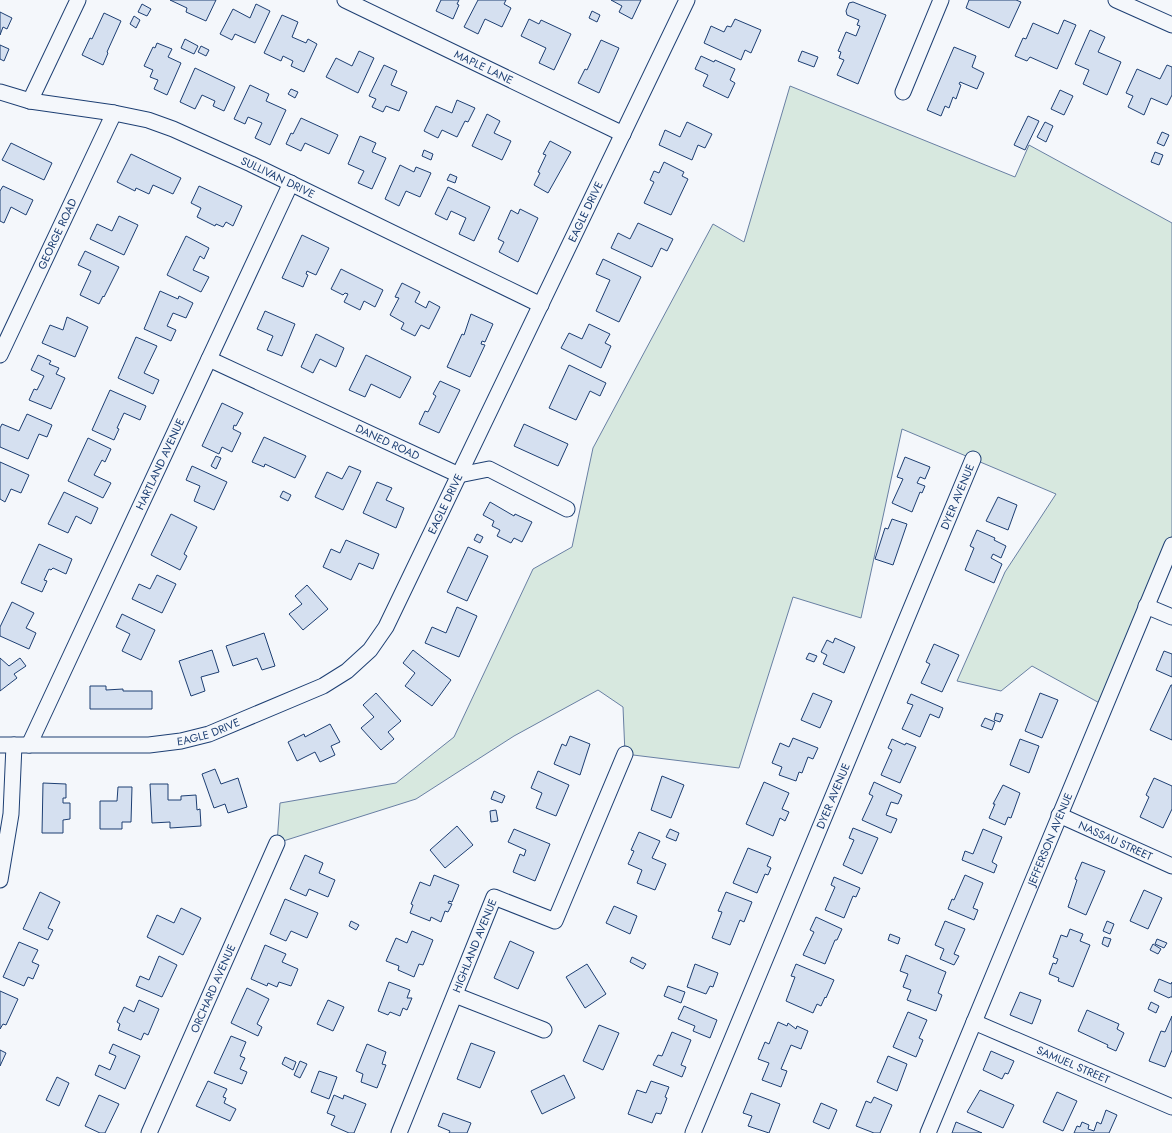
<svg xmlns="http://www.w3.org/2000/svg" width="1172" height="1133" font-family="Jost,sans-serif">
<rect width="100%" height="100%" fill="#f4f7fb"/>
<!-- green -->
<path fill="#d7e8df" stroke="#687fa3" d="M790,86L1015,177L1029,145L1172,223V545L1105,706L1032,666L1001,691L957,681L1005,572L1056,494L902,429L861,618L793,597L739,768L625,754L623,707L598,690L514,736L416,799L277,843L280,803L396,783L454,737L533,569L572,547L593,448L713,224L744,242Z"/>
<!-- building -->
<path fill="#d5e0f0" stroke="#1d3f73" d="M170,0H216L206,21L186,12L187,8Z
M441,0H459L457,4L459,5L453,19L436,11Z
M478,0H506L504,4L511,8L502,27L485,19L478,34L464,27Z
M611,0H641L632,19L619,12L622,6Z
M969,0H1016L1021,2L1009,28L966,8Z
M853,2L886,15L858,84L837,75L844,60L839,58L841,52L838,51L846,32L856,36L860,26L857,25L859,20L847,15L846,11L849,3Z
M142,4L151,9L147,16L138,12Z
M256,4L270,11L255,43L235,34L232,40L220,34L233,9L250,18Z
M592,11L600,15L597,22L589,18Z
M0,12L12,18L7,29L3,27L0,35Z
M104,13L121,21L107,52L108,53L103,65L82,55L90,38L92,39Z
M282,15L298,22L292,37L306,43L308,39L317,44L304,72L291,66L293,61L283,56L281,61L264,53Z
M134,16L140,20L136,28L130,24Z
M529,19L539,24L541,20L571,34L554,70L539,63L546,48L521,36Z
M735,19L761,30L751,53L745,50L741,60L704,43L711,26L724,32L727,26L731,27Z
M1064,20L1076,25L1057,69L1030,57L1027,61L1015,56L1023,38L1026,39L1033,23L1058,34Z
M1090,30L1105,37L1098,52L1121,62L1107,95L1083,84L1089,70L1075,64Z
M185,39L198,46L194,54L181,48Z
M601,40L619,48L599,93L578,83L585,69L587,70Z
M157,43L172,49L168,57L181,63L167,95L154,89L158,80L150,77L153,70L144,66L153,47L155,48Z
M0,45L9,49L4,61L0,59Z
M201,46L209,50L206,56L198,52Z
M954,47L976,56L972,67L984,73L977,89L960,82L959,84L961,85L956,99L953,97L949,108L945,106L941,116L927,110Z
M359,51L374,58L358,93L326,77L336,58L352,66Z
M802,51L818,57L814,67L798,61Z
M701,56L714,62L715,60L735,69L730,80L735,83L728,98L703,86L708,75L695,69Z
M384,65L397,71L391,85L407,92L399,111L386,106L383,112L372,107L376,99L369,96Z
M1167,65L1172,67V95L1167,105L1151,98L1144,115L1128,107L1133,96L1126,93L1137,69L1160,79Z
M195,68L235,87L224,111L213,106L215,101L202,95L195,109L180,102Z
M250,85L269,94L266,101L286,110L270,145L255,138L262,123L248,117L245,124L234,119Z
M291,89L298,92L295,98L288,94Z
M1060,90L1073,96L1064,115L1051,109Z
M457,100L475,108L468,122L465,121L457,137L442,130L438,138L424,131L436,106L452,113Z
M487,114L500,121L494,133L511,141L502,160L472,146Z
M1028,116L1039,121L1025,150L1014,145Z
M301,118L338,135L329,154L305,143L301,151L286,144L291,133L293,134Z
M687,122L712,134L705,148L698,145L692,160L659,145L665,130L680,137Z
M1045,122L1053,126L1046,142L1037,137Z
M1162,132L1169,135L1164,146L1157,143Z
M360,136L376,143L372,152L386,158L372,189L358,183L364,171L348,164Z
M550,141L571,152L548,193L534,185L540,173L538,172L546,155L543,154Z
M11,143L52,163L44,180L2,160Z
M424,150L433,154L431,160L422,156Z
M1155,152L1163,155L1159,165L1151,162Z
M131,154L181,178L173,194L153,185L149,194L136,188L135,191L117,182Z
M664,162L684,172L682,176L688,179L671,215L644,203L654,182L650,180L654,171L659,173Z
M400,165L414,172L416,167L431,173L420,197L406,191L399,206L385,199Z
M450,174L457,177L455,183L447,180Z
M3,186L33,200L26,215L11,207L4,223L0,221V191Z
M199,186L242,206L233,226L226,222L223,227L216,224L215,226L197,217L201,208L191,203Z
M448,187L490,207L474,241L459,234L466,218L451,211L447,220L435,214Z
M520,209L538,218L518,262L499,252L504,242L498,239L511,210L518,214Z
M119,216L138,225L124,255L90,239L97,224L112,231Z
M638,223L673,239L667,251L661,248L652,267L611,248L618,233L630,239Z
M302,235L329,248L316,275L307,271L306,274L308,275L303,287L282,278Z
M186,236L209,248L204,259L200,256L193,270L209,277L201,292L167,275Z
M85,251L119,267L104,297L103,296L99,304L80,295L91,271L78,265Z
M603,259L641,277L619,322L596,311L610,280L596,274Z
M341,269L383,290L375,307L364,301L360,310L344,302L348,294L345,293L343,295L331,289Z
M402,283L420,292L415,302L426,308L429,301L440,307L429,329L421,325L415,336L401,329L404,323L390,315L399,298L395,297Z
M160,291L178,299L179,296L193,303L186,318L173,313L167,326L176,330L171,341L144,329Z
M265,311L295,324L282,356L267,350L273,336L257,329Z
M471,314L493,324L485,342L482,341L481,344L485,345L470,377L447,367L462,334L464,335Z
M67,317L88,327L75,357L42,343L50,325L63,330Z
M589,324L610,334L605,343L611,346L601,368L561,348L569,333L582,339Z
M316,334L344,348L336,367L320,359L313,373L301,367Z
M136,337L157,346L144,373L159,380L153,394L118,378Z
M38,355L51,361L49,364L59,368L56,374L65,378L51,409L29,400L34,389L37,390L44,376L31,370Z
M366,355L411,377L400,398L371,384L365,397L349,390Z
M569,365L606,383L600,396L590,391L576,420L549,408Z
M440,381L460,390L439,433L419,424L425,411L428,412L436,396L433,394Z
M110,390L146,406L140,420L124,413L117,428L119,429L114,440L92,430Z
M222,403L243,413L236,426L234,425L233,429L241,433L232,452L222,447L219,454L202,446Z
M27,414L52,425L47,437L39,434L28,459L0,447V428L2,424L19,431Z
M524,424L568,444L558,466L514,446Z
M264,437L306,456L295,478L265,464L264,467L252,462Z
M88,438L111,449L105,462L102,460L94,475L111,483L103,498L68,481Z
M216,456L221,458L216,469L211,466Z
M905,457L930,467L925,479L920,477L917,483L925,486L922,493L920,492L912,512L892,503L903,479L897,477Z
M0,462L29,475L21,493L11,489L5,502L0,499Z
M192,466L227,482L214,510L194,501L200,486L186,480Z
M349,466L361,471L343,510L315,497L327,472L342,479Z
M377,482L392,488L386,500L404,508L396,528L363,513Z
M283,491L291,495L288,501L280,497Z
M64,492L98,508L91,524L76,516L68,533L48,524Z
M998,497L1017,505L1008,530L986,521Z
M490,502L514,516L515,514L532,522L522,542L514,538L511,543L497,536L500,530L492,526L494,521L483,515Z
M171,514L197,527L184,554L187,556L180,570L151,555Z
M892,519L907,524L893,565L875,559L885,528L888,529Z
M977,530L995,538L994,540L1006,546L1001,558L993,554L991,558L1002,564L994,583L965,570L974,548L970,546Z
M477,534L483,537L480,543L474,540Z
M346,540L379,554L373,569L359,563L351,580L323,567L331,549L340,553Z
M39,544L72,559L66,574L53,568L51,570L49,569L44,580L47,581L42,592L21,583Z
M468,547L488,556L467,601L447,592Z
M157,575L176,584L162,613L132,599L139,584L150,589Z
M307,585L328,609L303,630L289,614L302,604L295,596Z
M12,602L34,613L26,628L36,633L29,649L0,636V627Z
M457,607L477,616L459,657L425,643L432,627L446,633Z
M122,614L155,630L141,660L122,651L130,634L116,627Z
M264,633L275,666L262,670L257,658L233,666L226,646Z
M835,638L855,647L844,673L823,664L827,655L821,652L827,640L833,643Z
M934,644L959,655L942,692L921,683L930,664L926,662Z
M212,650L219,672L201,677L205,691L191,696L179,661Z
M413,650L451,680L432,706L405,686L415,673L403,663Z
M1164,651L1172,654V677L1156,670Z
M809,653L817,656L814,662L806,659Z
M0,658L9,666L20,658L26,666L14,674L17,678L0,691Z
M1171,685H1172V740L1150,730Z
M90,686H106V690L123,689V691H152V709H90Z
M376,693L401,721L388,732L394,739L381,750L361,728L374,717L363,705Z
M813,693L832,701L820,728L801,720Z
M1040,693L1058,700L1042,738L1025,731Z
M911,694L943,708L939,718L930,714L920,737L902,729L913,705L907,703Z
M996,713L1003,715L1000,722L994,720Z
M985,718L995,722L992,730L981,726Z
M330,724L340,742L331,746L335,755L320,762L315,752L297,761L288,742L304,734L305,737Z
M570,736L590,744L580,775L554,764L562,744L566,746Z
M793,738L818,748L813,759L808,757L802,773L799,772L796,781L779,775L782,767L772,763L780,743L789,747Z
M892,739L905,745L906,743L916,747L900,783L881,775L892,750L888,748Z
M1020,739L1039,746L1029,773L1010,765Z
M215,769L221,784L238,778L247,807L228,813L225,804L214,808L202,774Z
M538,771L569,785L556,816L536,808L542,793L531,788Z
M662,776L684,785L671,818L651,810Z
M1154,778L1172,786V809L1163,828L1140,817L1149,797L1146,795Z
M764,782L789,793L782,809L789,812L785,821L780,818L773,836L746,824Z
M874,782L902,795L898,804L891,802L886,815L897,819L891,833L862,820L873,796L869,794Z
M43,783L66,784V798H63V803H70V819L63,820V833H42Z
M150,784H168V800H181V796L196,795L197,810L200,809L201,826L170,828V822L152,823Z
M1003,785L1020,793L1011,818L1008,817L1005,825L989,818L995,804H993Z
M118,787H132L131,822H122V829H100V801H117Z
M494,791L505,796L502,803L491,799Z
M496,810L498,821L491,822L490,811Z
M457,826L473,845L445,868L430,850Z
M853,828L878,838L862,874L843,865L854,840L849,838Z
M514,829L550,844L535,881L513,872L520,854L524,856L526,850L508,842Z
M670,829L679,833L676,841L666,837Z
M983,829L1002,837L992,862L997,865L994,873L962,860L965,851L973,854Z
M639,832L660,841L652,858L666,864L655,890L637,883L642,870L628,864L634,851L631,850Z
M748,848L771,857L767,866L771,868L768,875L765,874L757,893L733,883Z
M305,855L323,863L319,873L335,880L328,897L309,889L306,896L290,889Z
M1082,862L1105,871L1086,915L1068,907L1077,880L1075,879Z
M434,875L459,885L452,902L449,901L448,903L452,904L448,912L445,911L441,922L431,917L430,921L410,913L413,905L411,904L420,882L430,886Z
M965,875L983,883L973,908L978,910L974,920L948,909L952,899L954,900Z
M834,877L860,888L856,897L853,896L844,918L825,910L835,887L831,885Z
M1144,890L1162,898L1148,929L1130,921Z
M40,892L60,902L48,928L53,930L48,940L23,929Z
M726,892L752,902L744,922L740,920L730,945L712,938L722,912L718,911Z
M285,899L318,913L307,938L291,931L286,941L270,934Z
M614,906L637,916L630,934L606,923Z
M181,908L201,918L183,955L147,937L157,915L174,923Z
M816,917L842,929L837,940H835L825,964L803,955L814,932L810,930Z
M351,921L359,925L356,930L349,926Z
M945,921L965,929L954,954L959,956L954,965L940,959L944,949L935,945Z
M1107,921L1114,924L1110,934L1103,931Z
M1070,929L1083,934L1080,941L1090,945L1073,987L1058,981L1059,978L1049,974L1053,963L1056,964L1058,959L1053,957L1061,935L1067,937Z
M412,931L433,940L423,965L419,964L414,977L398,970L399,966L386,961L396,938L407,943Z
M890,934L900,938L898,944L888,940Z
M1104,937L1111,939L1108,947L1102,944Z
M1157,939L1167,943L1164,948L1155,944Z
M510,941L534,952L518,989L494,978Z
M19,942L38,950L32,962L39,965L33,979L28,977L24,986L3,977Z
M1153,944L1161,949L1158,954L1150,950Z
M265,945L286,954L282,962L298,969L291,986L279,982L277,987L268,983L267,986L251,979Z
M906,955L946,972L938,993L942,995L936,1011L907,1000L911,990L903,987L908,974L900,971Z
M159,956L177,965L162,997L136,986L140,976L149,980Z
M632,957L646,964L643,969L630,962Z
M587,964L606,994L585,1008L566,977Z
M695,964L718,973L713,987L710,986L706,994L687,987Z
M796,964L834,980L826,998L825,997L821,1006L817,1004L813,1013L786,1001L795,977L791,976Z
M1159,979L1171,984L1172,982V997H1170L1169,998L1154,991Z
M389,982L410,990L407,998H412L407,1010L403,1008L400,1016L390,1012L388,1015L378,1011Z
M668,986L685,992L681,1003L664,996Z
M247,988L269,999L257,1024L262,1027L258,1036L231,1023Z
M0,991L18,999L6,1025L3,1024L0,1029Z
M1020,992L1041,1000L1032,1024L1010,1015Z
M139,1000L159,1009L148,1035L144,1033L141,1040L118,1030L120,1024L117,1022L124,1007L134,1012Z
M328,1000L344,1007L333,1031L317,1024Z
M1151,1002L1159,1006L1156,1013L1148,1009Z
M684,1006L717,1020L710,1038L693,1031L695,1026L678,1019Z
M1087,1010L1119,1024L1117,1029L1124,1033L1116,1051L1107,1047L1108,1045L1078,1031Z
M908,1012L927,1020L919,1038L923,1040L916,1057L893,1047Z
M1172,1016V1050L1165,1067L1149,1061L1161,1031L1165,1032Z
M778,1022L787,1026L788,1023L796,1029L797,1026L808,1031L801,1049L791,1045L781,1069L787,1071L781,1087L762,1080L769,1063L758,1059L765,1042L769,1044Z
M599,1025L619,1033L603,1070L583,1061Z
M672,1032L691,1040L681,1065L686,1067L682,1077L653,1065L658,1055L662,1056Z
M231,1036L246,1042L240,1056L245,1058L240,1069L247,1072L242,1084L214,1073Z
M471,1043L495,1052L480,1088L457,1079Z
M113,1044L140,1056L125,1089L95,1075L99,1065L110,1070L116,1056L109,1053Z
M367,1044L386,1052L382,1064L386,1065L377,1088L361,1082L363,1074L356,1071Z
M0,1050L6,1053L0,1066Z
M991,1051L1014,1061L1008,1074L1005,1073L1002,1079L983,1070Z
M888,1056L907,1064L897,1091L877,1082Z
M285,1057L296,1062L293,1070L282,1064Z
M300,1061L307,1064L300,1078L294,1075Z
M319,1071L337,1077L329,1099L311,1092Z
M564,1075L575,1098L542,1114L531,1091Z
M57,1077L69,1083L59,1106L46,1100Z
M208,1081L227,1089L223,1097L226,1098L224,1103L236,1109L230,1121L196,1106Z
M651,1081L669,1087L665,1097L667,1098L661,1114L656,1113L652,1123L628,1114L637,1090L646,1093Z
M980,1090L1014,1105L1003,1128L967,1112Z
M1057,1092L1077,1101L1063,1131L1043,1122Z
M751,1093L780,1104L769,1133L748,1126L752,1116L743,1113Z
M99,1095L119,1104L105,1133H100L85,1126Z
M334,1095L343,1099L344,1095L366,1104L354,1133H349L331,1125L335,1116L327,1113Z
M874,1097L892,1105L880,1133H874L856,1126L866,1101L871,1103Z
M821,1103L837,1110L829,1129L813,1122Z
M1106,1110L1117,1115L1109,1133H1074L1077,1126L1080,1127L1082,1122L1089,1125L1088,1129L1094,1131L1097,1122L1101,1124Z
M443,1113L471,1123L467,1133H449L450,1131L438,1126Z
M956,1122L982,1133H952Z"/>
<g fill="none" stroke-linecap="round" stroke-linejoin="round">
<!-- street casing -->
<g stroke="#1d3f73" stroke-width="17">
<g id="street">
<path id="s1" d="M345,0L623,134"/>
<path d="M1116,0L1172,25"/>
<path id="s2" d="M0,92L30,101L114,113L148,120L173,129L251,164L541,305"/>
<path d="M903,92L941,0"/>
<path d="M30,101L78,0"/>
<path id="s3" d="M0,355L114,113"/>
<path id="s4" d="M209,359L459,475L489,469L567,509"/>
<path d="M1146,606L1172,617"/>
<path id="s5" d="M0,745H149L181,741L209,734L323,686L347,671L370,650L386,627L687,0"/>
<path id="s6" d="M29,745L291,183"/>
<path id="s7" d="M1059,815L1172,866"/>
<path d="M0,880L11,814L14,745"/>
<path d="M455,995L544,1030"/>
<path id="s8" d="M974,1022L1172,1107"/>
<path id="s9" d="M149,1133L277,843"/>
<path id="s10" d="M399,1133L494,897L555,921L625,754"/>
<path id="s11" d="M693,1133L973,459"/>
<path id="s12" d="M928,1133L1172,545"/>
</g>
</g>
<!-- street -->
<use href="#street" stroke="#f4f7fb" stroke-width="15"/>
</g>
<g text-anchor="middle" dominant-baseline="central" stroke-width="3" stroke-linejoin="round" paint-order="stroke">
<!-- street labels -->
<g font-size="11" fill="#1d3f73" stroke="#f4f7fb">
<text stroke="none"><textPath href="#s1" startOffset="154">MAPLE LANE</textPath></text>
<text stroke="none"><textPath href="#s2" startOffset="293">SULLIVAN DRIVE</textPath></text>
<text stroke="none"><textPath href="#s5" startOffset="882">EAGLE DRIVE</textPath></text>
<text stroke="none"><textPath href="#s3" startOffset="134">GEORGE ROAD</textPath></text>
<text stroke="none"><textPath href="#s4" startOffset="197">DANED ROAD</textPath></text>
<text stroke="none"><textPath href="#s6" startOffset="310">HARTLAND AVENUE</textPath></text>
<text stroke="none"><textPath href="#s11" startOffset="689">DYER AVENUE</textPath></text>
<text stroke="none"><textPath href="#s5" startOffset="558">EAGLE DRIVE</textPath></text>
<text stroke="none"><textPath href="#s5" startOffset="210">EAGLE DRIVE</textPath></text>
<text stroke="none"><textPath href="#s11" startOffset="365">DYER AVENUE</textPath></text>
<text stroke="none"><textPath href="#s12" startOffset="318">JEFFERSON AVENUE</textPath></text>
<text stroke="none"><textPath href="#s7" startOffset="62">NASSAU STREET</textPath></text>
<text stroke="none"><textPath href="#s10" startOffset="202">HIGHLAND AVENUE</textPath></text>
<text stroke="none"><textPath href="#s9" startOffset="158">ORCHARD AVENUE</textPath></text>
<text stroke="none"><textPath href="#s8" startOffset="108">SAMUEL STREET</textPath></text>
</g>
</g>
</svg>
